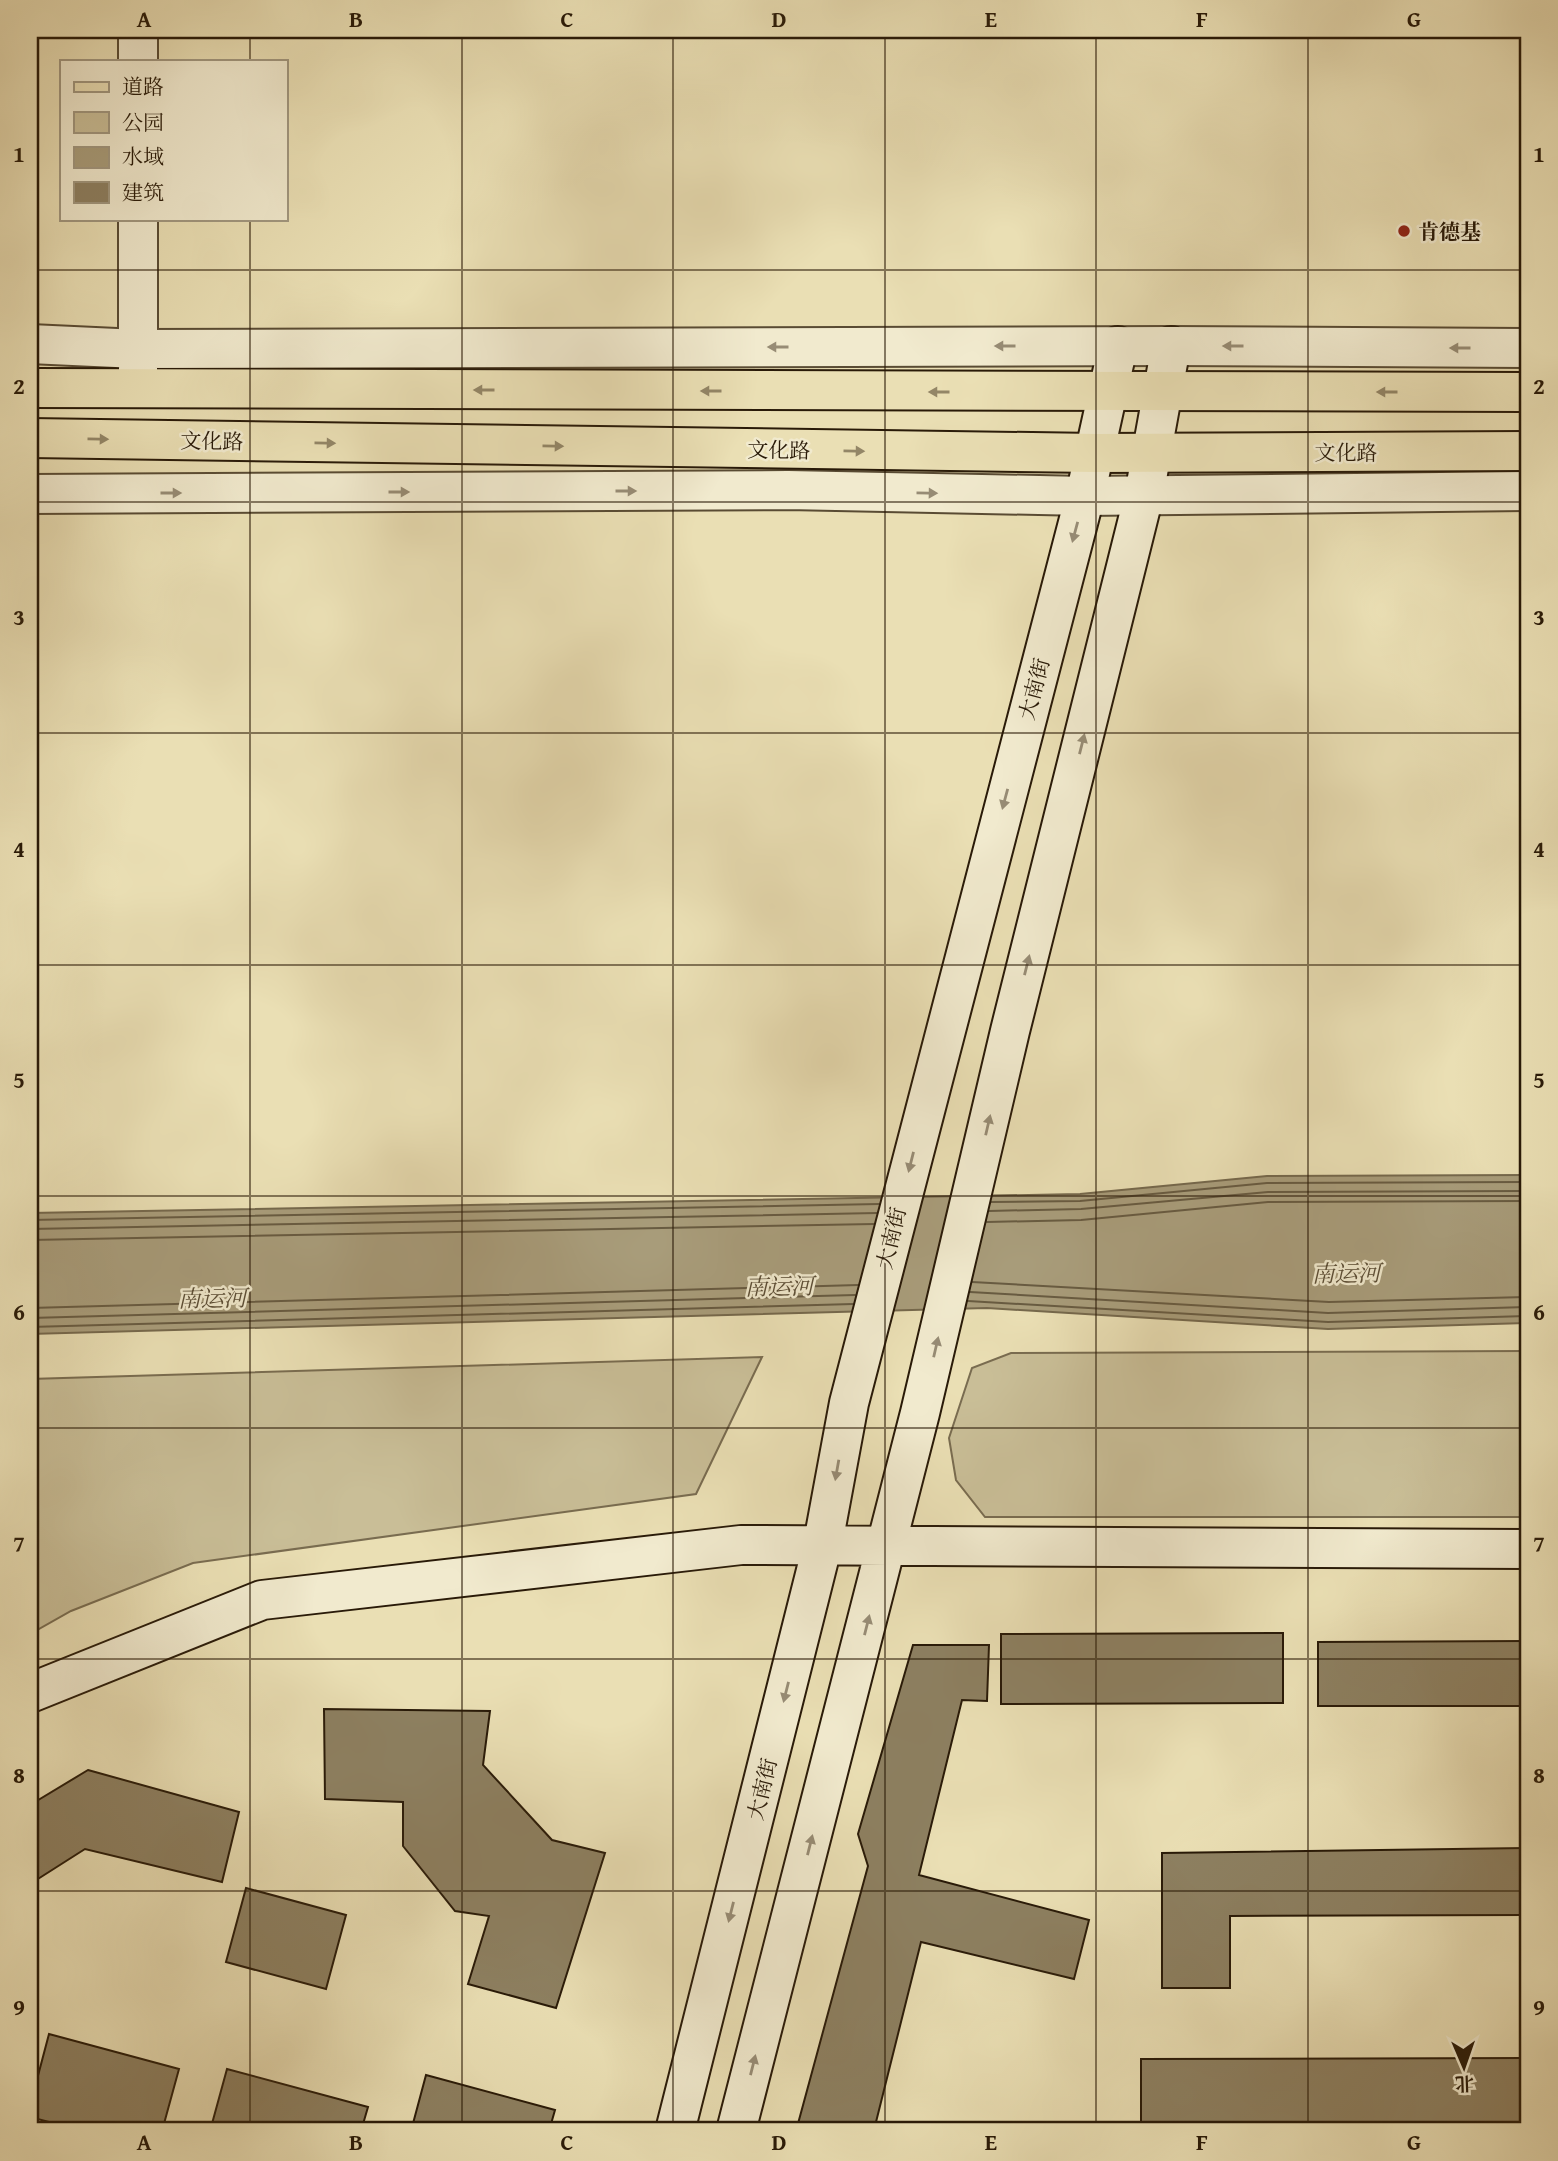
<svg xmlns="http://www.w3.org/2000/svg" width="1558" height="2161" font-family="'Gentium Book Plus','Noto Serif SC',serif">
<rect width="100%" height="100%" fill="#eadfb4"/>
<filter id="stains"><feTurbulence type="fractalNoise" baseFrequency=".00286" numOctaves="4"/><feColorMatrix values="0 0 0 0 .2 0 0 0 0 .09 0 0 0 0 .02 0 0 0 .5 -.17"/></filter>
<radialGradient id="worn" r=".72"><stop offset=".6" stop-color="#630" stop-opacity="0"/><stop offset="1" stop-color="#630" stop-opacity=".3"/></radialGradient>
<!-- green -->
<path fill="#c9be97" stroke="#796c50" stroke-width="2" d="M1528,1351V1517H985L956,1480L949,1438L972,1368L1011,1353Z
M762,1357L696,1494L193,1563L71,1611L30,1634V1379Z"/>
<!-- water -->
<path fill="#a89c7a" stroke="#75684c" stroke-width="2" d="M1528,1175V1323L1328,1329L987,1308L30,1334V1213L1080,1194L1267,1176Z"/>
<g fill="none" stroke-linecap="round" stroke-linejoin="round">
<!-- shore -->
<path stroke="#685b41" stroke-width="2" d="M991,1202L1080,1201L1267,1183L1528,1182
M989,1211L1081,1209L1268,1192L1528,1191
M30,1220L879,1204
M987,1222L1081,1220L1268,1202L1528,1201
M30,1229L877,1213
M30,1240L874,1224
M972,1282L1329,1302L1528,1297
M970,1292L1328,1313L1528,1307
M968,1301L1328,1322L1528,1316
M30,1308L858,1285
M30,1318L855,1295
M30,1327L853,1304"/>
</g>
<!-- building -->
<path fill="#8d8061" stroke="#291a08" stroke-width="2" d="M1283,1633V1703L1001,1704V1634Z
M1528,1641V1706H1318V1642Z
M913,1645H989L987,1701L962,1700L919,1875L1089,1920L1074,1979L921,1942L876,2122L909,2131H796L868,1866L858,1834Z
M324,1709L490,1711L483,1765L552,1840L605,1853L556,2008L468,1984L489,1916L455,1911L403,1846V1802L325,1799Z
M88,1770L239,1812L222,1882L85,1849L30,1884V1805Z
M1528,1848V1915L1230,1916V1988H1162V1853Z
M246,1888L346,1915L326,1989L226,1962Z
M49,2034L179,2069L162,2131H83L30,2117V2106Z
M1528,2058V2131H1141V2059Z
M227,2069L368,2107L361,2131H210Z
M426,2075L555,2110L549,2131H411Z"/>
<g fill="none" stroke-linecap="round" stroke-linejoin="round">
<!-- street casing -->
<g stroke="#594b33" stroke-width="42">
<path id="street" d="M138,30V61
M30,344L138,349L1171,346L1528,348
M138,374V219
M30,494L788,490L1085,496L1528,491"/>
</g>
<!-- secondary casing -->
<g stroke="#291a08" stroke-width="42">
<path id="secondary" d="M30,1693L262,1600L741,1545L1528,1549
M675,2131L823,1543L849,1403L1085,496L1118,346
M736,2131L920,1413L1010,1031L1144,495L1171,346"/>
</g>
<!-- primary casing -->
<g stroke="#291a08" stroke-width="42">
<path id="primary" d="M30,388L1528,392
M30,438L1096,453L1528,451"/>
</g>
<!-- street -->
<use href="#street" stroke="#f1eace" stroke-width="38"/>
<!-- secondary -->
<use href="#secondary" stroke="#f1eace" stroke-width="38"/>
<!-- primary -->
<use href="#primary" stroke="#eadfb4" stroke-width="38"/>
</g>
<!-- one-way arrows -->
<defs><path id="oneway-solid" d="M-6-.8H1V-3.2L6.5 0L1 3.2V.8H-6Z" transform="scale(1.75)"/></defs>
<g fill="#978c75">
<use href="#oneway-solid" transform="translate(1005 346) rotate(180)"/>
<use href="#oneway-solid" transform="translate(1233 346) rotate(-180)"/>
<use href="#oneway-solid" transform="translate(778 347) rotate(180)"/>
<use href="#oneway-solid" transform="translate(1460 348) rotate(-180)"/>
<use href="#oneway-solid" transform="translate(626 491)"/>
<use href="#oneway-solid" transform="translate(399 492)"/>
<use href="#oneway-solid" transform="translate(171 493)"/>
<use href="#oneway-solid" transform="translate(927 493) rotate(1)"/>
<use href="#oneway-solid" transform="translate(1075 532) rotate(105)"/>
<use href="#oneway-solid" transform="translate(1082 744) rotate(-76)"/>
<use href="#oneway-solid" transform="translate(1005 799) rotate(105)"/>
<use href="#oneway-solid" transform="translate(1027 965) rotate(-76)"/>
<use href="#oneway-solid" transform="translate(988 1125) rotate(-77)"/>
<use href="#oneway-solid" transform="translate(911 1162) rotate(104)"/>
<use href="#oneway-solid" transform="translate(936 1347) rotate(-77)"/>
<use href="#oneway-solid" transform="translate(837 1470) rotate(100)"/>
<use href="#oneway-solid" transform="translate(867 1625) rotate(-76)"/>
<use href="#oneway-solid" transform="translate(786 1692) rotate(104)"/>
<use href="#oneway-solid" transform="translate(810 1845) rotate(-76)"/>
<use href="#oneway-solid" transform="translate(731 1912) rotate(104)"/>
<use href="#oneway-solid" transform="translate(753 2065) rotate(-76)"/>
</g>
<g fill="#938667">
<use href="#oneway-solid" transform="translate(484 390) rotate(-180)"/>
<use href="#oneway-solid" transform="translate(711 391) rotate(-180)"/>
<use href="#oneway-solid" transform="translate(939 392) rotate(-180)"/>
<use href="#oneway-solid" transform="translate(1387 392) rotate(-180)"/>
<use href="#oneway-solid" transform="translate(98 439) rotate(1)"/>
<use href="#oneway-solid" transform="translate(325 443) rotate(1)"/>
<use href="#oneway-solid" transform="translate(553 446) rotate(1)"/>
<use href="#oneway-solid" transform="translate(854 451) rotate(1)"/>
</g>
<!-- grid -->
<path fill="none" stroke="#291a08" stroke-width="2" stroke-opacity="0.55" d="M250,30V61M462,30V2131M673,30V2131M885,30V2131M1096,30V2131M1308,30V2131M250,219V2131M30,270H1528M30,502H1528M30,733H1528M30,965H1528M30,1196H1528M30,1428H1528M30,1659H1528M30,1891H1528"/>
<!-- markers -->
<circle fill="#8f2418" stroke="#f1eace" stroke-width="2.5" cx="1404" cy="231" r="7"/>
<g text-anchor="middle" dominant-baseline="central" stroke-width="5" stroke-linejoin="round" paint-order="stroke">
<!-- poi labels -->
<g font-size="21" font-weight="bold" fill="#291a08" stroke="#f1eace" text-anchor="start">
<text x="1418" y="231">肯德基</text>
</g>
<!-- street labels -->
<g font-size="21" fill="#291a08" stroke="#f1eace">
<text transform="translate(212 441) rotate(1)">文化路</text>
<text transform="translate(779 450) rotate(1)">文化路</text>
<text x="1346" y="452">文化路</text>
<text transform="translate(1034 689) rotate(-75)">大南街</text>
<text transform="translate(891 1238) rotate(-76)">大南街</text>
<text transform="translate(762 1789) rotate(-76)">大南街</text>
</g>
<!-- water labels -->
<g font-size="23" font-style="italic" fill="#5c4e36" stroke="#f1eace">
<text transform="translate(1346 1273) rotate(-1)">南运河</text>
<text transform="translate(779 1286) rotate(-1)">南运河</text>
<text transform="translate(212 1298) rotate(-1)">南运河</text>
</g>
</g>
<!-- margin -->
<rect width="1558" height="2161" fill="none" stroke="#eadfb4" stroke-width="77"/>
<!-- legend -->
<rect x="60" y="60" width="228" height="161" fill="#f1eace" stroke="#a1977f" stroke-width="2"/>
<rect x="74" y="82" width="35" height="10" fill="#eadfb4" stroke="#a1977f" stroke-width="2"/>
<text x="122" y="94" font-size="21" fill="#291a08">道路</text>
<rect x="74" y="112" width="35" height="21" fill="#c9be97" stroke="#a1977f" stroke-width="2"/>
<text x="122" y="130" font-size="21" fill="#291a08">公园</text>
<rect x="74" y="147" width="35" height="21" fill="#a89c7a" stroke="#a1977f" stroke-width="2"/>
<text x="122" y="164" font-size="21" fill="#291a08">水域</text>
<rect x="74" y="182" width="35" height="21" fill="#8d8061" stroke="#a1977f" stroke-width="2"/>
<text x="122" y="200" font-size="21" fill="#291a08">建筑</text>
<!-- north arrow -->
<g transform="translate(1464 2067) rotate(178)" stroke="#f1eace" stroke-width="5" paint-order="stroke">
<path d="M0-5L12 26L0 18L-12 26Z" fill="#291a08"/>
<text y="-10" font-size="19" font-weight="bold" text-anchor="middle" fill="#291a08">北</text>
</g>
<rect x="38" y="38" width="1482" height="2084" fill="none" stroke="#291a08" stroke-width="2.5"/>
<g font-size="23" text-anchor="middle" font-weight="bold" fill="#291a08">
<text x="144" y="27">A</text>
<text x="356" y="27">B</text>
<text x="567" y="27">C</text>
<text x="779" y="27">D</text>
<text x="991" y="27">E</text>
<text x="1202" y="27">F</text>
<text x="1414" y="27">G</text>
<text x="19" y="162">1</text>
<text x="1539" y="162">1</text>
<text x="19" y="394">2</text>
<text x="1539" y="394">2</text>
<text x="19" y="625">3</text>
<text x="1539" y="625">3</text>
<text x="19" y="857">4</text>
<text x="1539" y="857">4</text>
<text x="19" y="1088">5</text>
<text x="1539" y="1088">5</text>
<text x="19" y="1320">6</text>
<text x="1539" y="1320">6</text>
<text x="19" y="1552">7</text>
<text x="1539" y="1552">7</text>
<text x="19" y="1783">8</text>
<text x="1539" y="1783">8</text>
<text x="19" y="2015">9</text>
<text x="1539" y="2015">9</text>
<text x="144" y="2150">A</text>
<text x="356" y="2150">B</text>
<text x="567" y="2150">C</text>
<text x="779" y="2150">D</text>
<text x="991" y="2150">E</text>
<text x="1202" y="2150">F</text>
<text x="1414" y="2150">G</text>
</g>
<rect width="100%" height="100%" filter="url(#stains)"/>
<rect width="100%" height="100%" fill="url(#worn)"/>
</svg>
